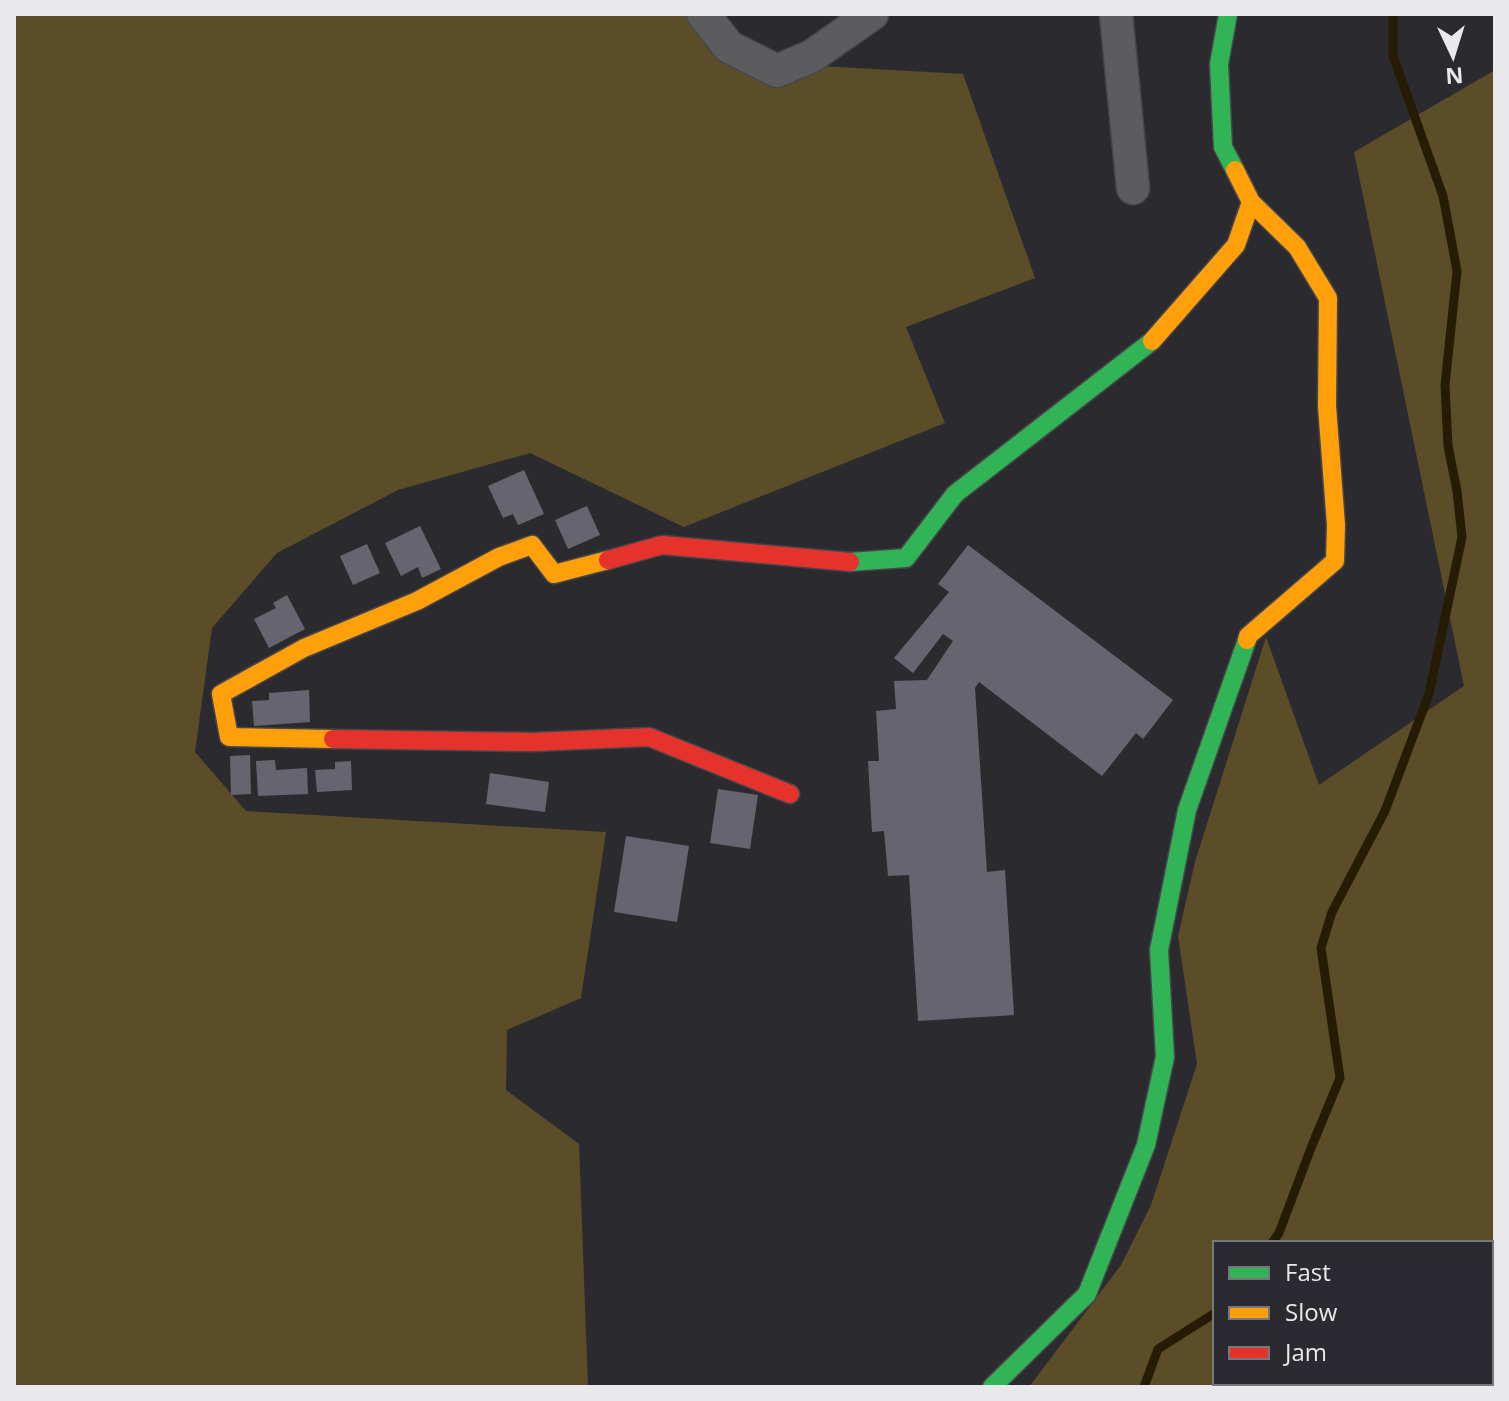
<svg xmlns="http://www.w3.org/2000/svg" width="1509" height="1401" font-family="'Open Sans',sans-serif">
<rect width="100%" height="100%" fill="#2b2b2f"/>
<!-- forest -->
<path fill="#5c4d29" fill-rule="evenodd" d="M14,14H688L730,61L963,74L1035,278L906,327L945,423L684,527L530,453L398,490L277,553L212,628L195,752L246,811L606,832L581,998L507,1030L506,1090L579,1144L588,1387H14Z
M1495,70V1387H1029L1121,1265L1151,1205L1197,1064L1178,936L1195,862L1266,637L1319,785L1464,686L1354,152ZM1215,1243H1491V1383H1215Z"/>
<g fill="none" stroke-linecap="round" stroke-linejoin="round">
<!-- stream -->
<path stroke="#261c04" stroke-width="9" d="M1272,1243L1279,1233L1311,1148L1340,1078L1321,948L1332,912L1385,811L1429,694L1462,537L1457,491L1448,446L1445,385L1457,271L1443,196L1393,56V14
M1144,1387L1158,1349L1215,1313"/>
</g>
<!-- building -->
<path fill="#66656f" d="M524,470L544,514L518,525L513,514L503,518L488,486Z
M587,506L600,535L568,549L555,520Z
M420,526L441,569L422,578L418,567L401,576L385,543Z
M367,544L380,573L353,585L340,556Z
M968,545L1173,700L1143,739L1136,733L1102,776L979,682L975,688L987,872L1005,870L1014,1015L918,1021L909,875L888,876L884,831L872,832L868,761H879L876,711L896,709L894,681L927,680L953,641L943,634L913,673L894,658L949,592L938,584Z
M287,595L305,629L269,648L254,619L276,608L273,603Z
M309,690L310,722L254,726L252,701L269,700V693Z
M250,755L251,794L231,795L230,756Z
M275,760L276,770L307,768L308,794L258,796L256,761Z
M351,761L352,790L317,792L315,770L335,769V762Z
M490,773L549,782L545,812L486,804Z
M718,789L758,795L750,849L710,843Z
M626,836L689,846L677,922L614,912Z"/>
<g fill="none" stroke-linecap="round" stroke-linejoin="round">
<!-- street casing -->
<g stroke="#47474a" stroke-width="35">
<path id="street" d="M703,14L729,47L777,71L812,56L872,14
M1116,14L1133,188"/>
</g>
<!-- fast casing -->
<g stroke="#47474a" stroke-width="21">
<path id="fast" d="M1228,14L1219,64L1223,147L1235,170
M850,562L906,558L955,494L1152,341
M992,1387L1087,1294L1146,1145L1165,1057L1159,950L1187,810L1247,640"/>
</g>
<!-- slow casing -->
<g stroke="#47474a" stroke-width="21">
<path id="slow" d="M1235,170L1251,202L1297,247L1328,298L1327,406L1336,525L1335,561L1248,636L1247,640
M1152,341L1236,245L1251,202
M333,739L229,737L221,694L304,648L417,601L499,557L532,545L554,574L608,560"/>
</g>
<!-- jam casing -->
<g stroke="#47474a" stroke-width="21">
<path id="jam" d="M608,560L662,545L850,562
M333,739L533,742L649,737L790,794"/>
</g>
<!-- street -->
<use href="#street" stroke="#5c5c5e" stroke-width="32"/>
<!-- fast -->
<use href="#fast" stroke="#30b455" stroke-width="18"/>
<!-- slow -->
<use href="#slow" stroke="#ff9f0a" stroke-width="18"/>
<!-- jam -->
<use href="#jam" stroke="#e5322d" stroke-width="18"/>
</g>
<!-- border -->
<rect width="1509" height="1401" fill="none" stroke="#e9e9ed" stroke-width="32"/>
<!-- legend -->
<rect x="1213" y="1241" width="280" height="144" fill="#2a2a30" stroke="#76767c" stroke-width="2"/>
<rect x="1229" y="1267" width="40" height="12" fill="#30b455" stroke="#76767c" stroke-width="2"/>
<text x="1285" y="1281" font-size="24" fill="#e9e9ed">Fast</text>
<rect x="1229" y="1307" width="40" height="12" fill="#ff9f0a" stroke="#76767c" stroke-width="2"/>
<text x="1285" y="1321" font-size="24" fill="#e9e9ed">Slow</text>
<rect x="1229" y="1347" width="40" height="12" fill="#e5322d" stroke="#76767c" stroke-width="2"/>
<text x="1285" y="1361" font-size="24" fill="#e9e9ed">Jam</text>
<!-- north arrow -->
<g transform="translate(1453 56) rotate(176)" stroke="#2a2a30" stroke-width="6" paint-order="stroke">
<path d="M0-6L14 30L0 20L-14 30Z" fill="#e9e9ed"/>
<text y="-12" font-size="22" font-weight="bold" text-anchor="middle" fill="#e9e9ed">N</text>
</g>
</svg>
